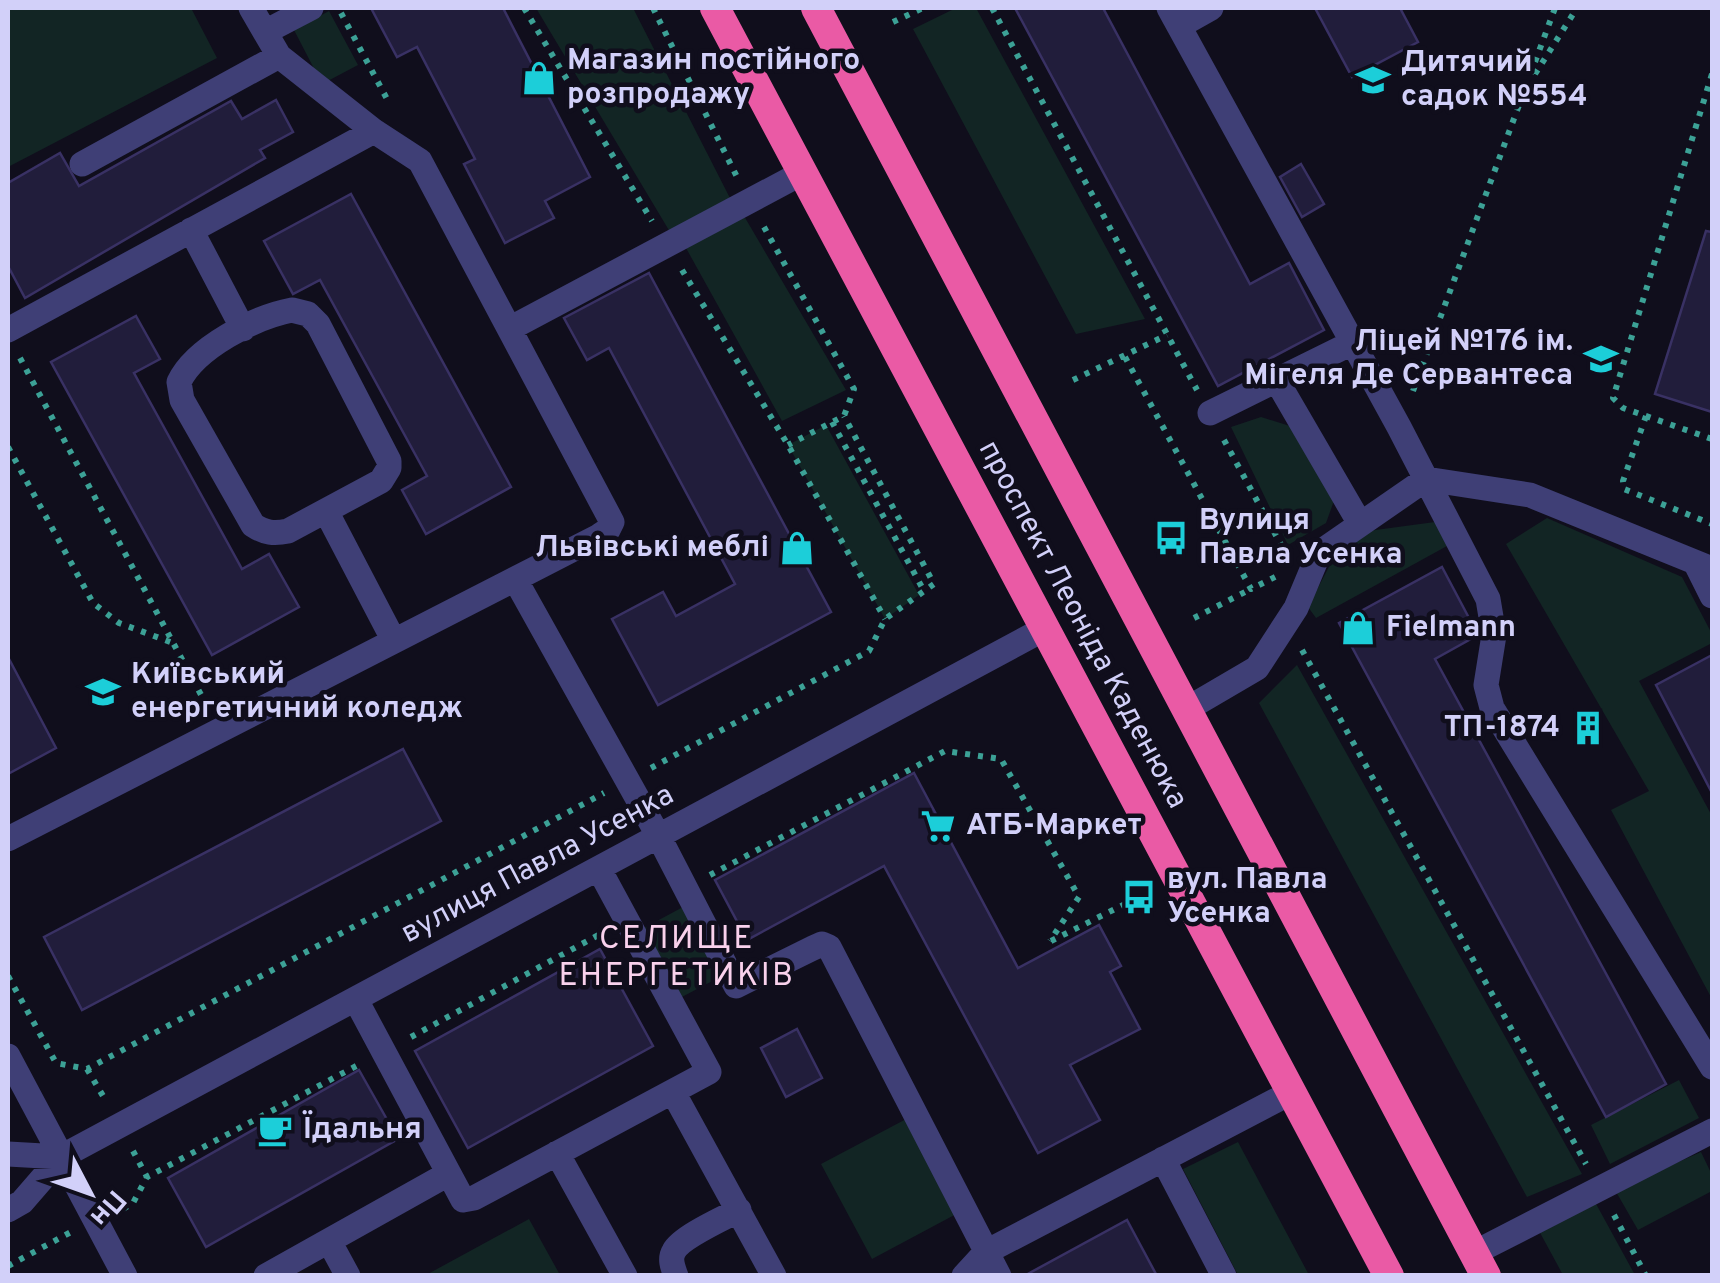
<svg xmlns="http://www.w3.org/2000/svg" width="1720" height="1283" font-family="Overpass,sans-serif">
<rect width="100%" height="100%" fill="#100e1c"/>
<!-- green -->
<path fill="#122524" d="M8,8H191L217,58L8,167Z
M536,8H633L732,202L670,232Z
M956,8H976L1145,319L1076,334L913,29Z
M329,11L358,65L322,84L294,30Z
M744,216L846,390L782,421L686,248Z
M1261,417L1293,427L1335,498L1326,523L1288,545L1231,427Z
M826,425L919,595L885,619L788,445Z
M1547,518L1682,577L1712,634V643L1639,681L1712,816V999L1611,810L1649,791L1506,544Z
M1435,522L1447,546L1316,618L1308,607L1333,559L1368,531Z
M1297,665L1582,1174L1527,1197L1259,703Z
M683,907L720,977L678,999L642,929Z
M1679,1080L1699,1118L1610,1164L1591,1125Z
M910,1117L960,1212L872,1259L821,1164Z
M1238,1142L1309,1275H1238L1183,1169Z
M1701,1152L1712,1175V1191L1638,1230L1615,1190Z
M1595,1202L1635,1275H1563L1538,1229Z
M529,1219L560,1275H426Z"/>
<!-- building -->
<path fill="#211d3b" stroke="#393164" stroke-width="2.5" d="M371,8H503L590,177L545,201L554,218L505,243L464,164L475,159L417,47L397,57Z
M1015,8H1103L1250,284L1289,263L1324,330L1218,386Z
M1315,8H1400L1418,42L1352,77Z
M276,100L293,132L260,150L265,158L25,298L8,266V183L60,153L79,186L231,101L242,119Z
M1301,164L1324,204L1302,217L1280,177Z
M351,194L511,487L426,534L402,490L427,476L320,280L293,294L264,241Z
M1706,231L1712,232V412L1655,394Z
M649,273L831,612L658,705L612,619L663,592L676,616L735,584L609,348L587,360L564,318Z
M136,316L160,359L134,373L242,569L269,554L299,607L212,655L51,362Z
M1442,567L1478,635L1435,659L1666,1084L1606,1117L1339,623Z
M1712,655V793L1656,685Z
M8,657L56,748L8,774Z
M403,749L441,821L82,1010L44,937Z
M914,773L1018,968L1099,925L1121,966L1110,972L1140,1029L1070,1065L1100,1120L1038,1153L884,866L747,940L715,880Z
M600,949L653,1046L468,1148L415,1051Z
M797,1029L822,1078L786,1097L761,1048Z
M359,1070L398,1139L206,1247L168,1178Z
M1127,1220L1157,1276H1024Z"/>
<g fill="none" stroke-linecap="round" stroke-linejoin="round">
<!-- path -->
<path stroke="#3ca196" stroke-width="6" stroke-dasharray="5 8" stroke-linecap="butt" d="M524,8L652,221
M653,8L737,177
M992,8L1197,390
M341,13L387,99
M893,22L923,8
M1535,74L1577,8
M1712,74L1613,398L1623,408L1712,439
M764,227L854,389L844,416L788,445
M682,270L788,445L885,619
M1125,357L1251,589L1277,576
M20,358L206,704
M1073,380L1167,335
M1413,391L1555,8
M1646,416L1623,481L1624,489L1712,524
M832,422L924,591
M1224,440L1285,552
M8,447L93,603L119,623L173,643
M1194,618L1251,589
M1302,650L1586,1164
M651,768L869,651L885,619L934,584L844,416
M710,875L945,751L1001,759L1079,897L1050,941
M1051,941L1139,897
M8,976L56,1063L87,1069L604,793
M411,1037L602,933
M87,1069L106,1101
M133,1151L147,1177
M123,1209L133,1203L147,1177L360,1064
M1614,1215L1646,1276
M8,1266L71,1232"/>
<!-- minor -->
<path stroke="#3f3f76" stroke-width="25" d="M1169,8L1399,427L1488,599L1494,635L1486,685L1492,708L1712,1067
M1179,26L1211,8
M265,32L311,8
M82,164L279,56
M191,230L243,329
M292,310L308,314L318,324L389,461V468L381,481L288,531C274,534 265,533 253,525L182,400L179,382C195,348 255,317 292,310Z
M511,328L802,173
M8,330L374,131
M1277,381L1359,522
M1210,413L1352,343
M326,511L394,641
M1695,562L1712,596
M515,579L659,837L736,986L813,948L822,944L829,947L999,1276
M1187,709L1257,668L1296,608L1319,553L1426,479L1530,495L1712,569
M8,839L599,536L608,530L612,522L420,161L374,131L279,56L251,8
M356,1000L463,1200L474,1198L709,1072L599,869
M8,1056L125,1276
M673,1092L774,1276
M557,1153L625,1276
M8,1154L61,1157
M1163,1159L1224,1276
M8,1210L22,1202L61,1157L1044,629
M329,1241L348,1276
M1474,1253L1712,1131
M266,1276L448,1174
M676,1276C673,1268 669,1259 674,1251C681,1237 724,1218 739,1210
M964,1276L986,1252L1292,1092"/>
<!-- highway -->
<path stroke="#ea5aa5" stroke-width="30" d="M715,8L1389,1276
M816,8L1486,1276"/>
</g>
<!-- icons -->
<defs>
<g id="shop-bare" transform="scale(2.7)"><path d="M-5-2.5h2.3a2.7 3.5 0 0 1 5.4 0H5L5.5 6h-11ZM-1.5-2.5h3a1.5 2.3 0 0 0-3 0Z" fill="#1cced9" stroke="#100e1c" stroke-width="2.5" paint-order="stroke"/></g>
<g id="school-bare" transform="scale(2.7)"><path d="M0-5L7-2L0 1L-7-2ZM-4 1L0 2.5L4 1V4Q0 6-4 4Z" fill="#1cced9" stroke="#100e1c" stroke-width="2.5" paint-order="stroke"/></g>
<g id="bus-bare" transform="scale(2.7)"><path d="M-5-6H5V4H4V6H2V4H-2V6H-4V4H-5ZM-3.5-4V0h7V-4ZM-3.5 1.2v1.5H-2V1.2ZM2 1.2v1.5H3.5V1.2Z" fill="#1cced9" stroke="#100e1c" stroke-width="2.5" paint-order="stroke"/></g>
<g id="university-bare" transform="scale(2.7)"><path d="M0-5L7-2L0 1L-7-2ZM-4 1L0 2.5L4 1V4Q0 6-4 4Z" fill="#1cced9" stroke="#100e1c" stroke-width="2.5" paint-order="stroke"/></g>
<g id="building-bare" transform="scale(2.7)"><path d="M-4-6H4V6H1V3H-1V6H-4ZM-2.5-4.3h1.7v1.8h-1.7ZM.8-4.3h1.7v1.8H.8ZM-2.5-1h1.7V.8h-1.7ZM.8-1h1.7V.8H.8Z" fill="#1cced9" stroke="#100e1c" stroke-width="2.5" paint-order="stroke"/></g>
<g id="supermarket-bare" transform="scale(2.7)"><path d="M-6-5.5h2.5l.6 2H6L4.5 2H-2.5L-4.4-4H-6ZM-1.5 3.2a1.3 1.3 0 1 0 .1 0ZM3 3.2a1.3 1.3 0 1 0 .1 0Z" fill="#1cced9" stroke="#100e1c" stroke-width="2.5" paint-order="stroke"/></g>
<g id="cafe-bare" transform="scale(2.7)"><path d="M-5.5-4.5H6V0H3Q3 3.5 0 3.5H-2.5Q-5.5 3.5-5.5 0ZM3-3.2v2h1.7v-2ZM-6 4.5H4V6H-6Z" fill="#1cced9" stroke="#100e1c" stroke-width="2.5" paint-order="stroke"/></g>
</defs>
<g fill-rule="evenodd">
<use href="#shop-bare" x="539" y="78"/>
<use href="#school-bare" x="1373" y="80"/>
<use href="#school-bare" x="1601" y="359"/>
<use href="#bus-bare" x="1171" y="538"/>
<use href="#shop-bare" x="797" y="548"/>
<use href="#shop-bare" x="1358" y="628"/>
<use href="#university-bare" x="103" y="692"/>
<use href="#building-bare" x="1588" y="728"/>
<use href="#supermarket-bare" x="938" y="826"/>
<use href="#bus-bare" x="1139" y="897"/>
<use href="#cafe-bare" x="275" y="1130"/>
</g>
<g text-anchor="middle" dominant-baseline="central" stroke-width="9" stroke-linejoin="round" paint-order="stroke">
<!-- poi labels -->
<g font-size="30" font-weight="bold" fill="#d2d0f9" stroke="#100e1c" text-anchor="start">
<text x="567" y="61">Магазин постійного<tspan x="567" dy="34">розпродажу</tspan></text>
<text x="1401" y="63">Дитячий<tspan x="1401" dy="34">садок №554</tspan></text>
<text x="1573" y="342" text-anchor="end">Ліцей №176 ім.<tspan x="1573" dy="34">Мігеля Де Сервантеса</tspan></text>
<text x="1199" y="521">Вулиця<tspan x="1199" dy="34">Павла Усенка</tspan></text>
<text x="769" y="548" text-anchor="end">Львівські меблі</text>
<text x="1386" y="628">Fielmann</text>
<text x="131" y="675">Київський<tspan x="131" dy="34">енергетичний коледж</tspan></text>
<text x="1560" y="728" text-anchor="end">ТП-1874</text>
<text x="966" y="826">АТБ-Маркет</text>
<text x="1167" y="880">вул. Павла<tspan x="1167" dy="34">Усенка</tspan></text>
<text x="303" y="1130">Їдальня</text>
</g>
<!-- street labels -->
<g font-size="30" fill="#d2d0f9" stroke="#100e1c">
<text transform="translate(1082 625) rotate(62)">проспект Леоніда Каденюка</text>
<text transform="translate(538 865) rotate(-28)">вулиця Павла Усенка</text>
</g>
<!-- neighbourhood labels -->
<g font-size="32" letter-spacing="2.5" fill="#f9d1ec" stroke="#100e1c">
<text x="677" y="940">СЕЛИЩЕ<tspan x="677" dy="37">ЕНЕРГЕТИКІВ</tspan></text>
</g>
</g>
<!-- border -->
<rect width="1720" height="1283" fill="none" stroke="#d2d0f9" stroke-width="20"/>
<!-- north arrow -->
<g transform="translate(90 1193) rotate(131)" stroke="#100e1c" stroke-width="8" paint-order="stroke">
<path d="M0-8L18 38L0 25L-18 38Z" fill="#d2d0f9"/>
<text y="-15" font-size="28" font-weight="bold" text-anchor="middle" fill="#d2d0f9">Пн</text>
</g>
</svg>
